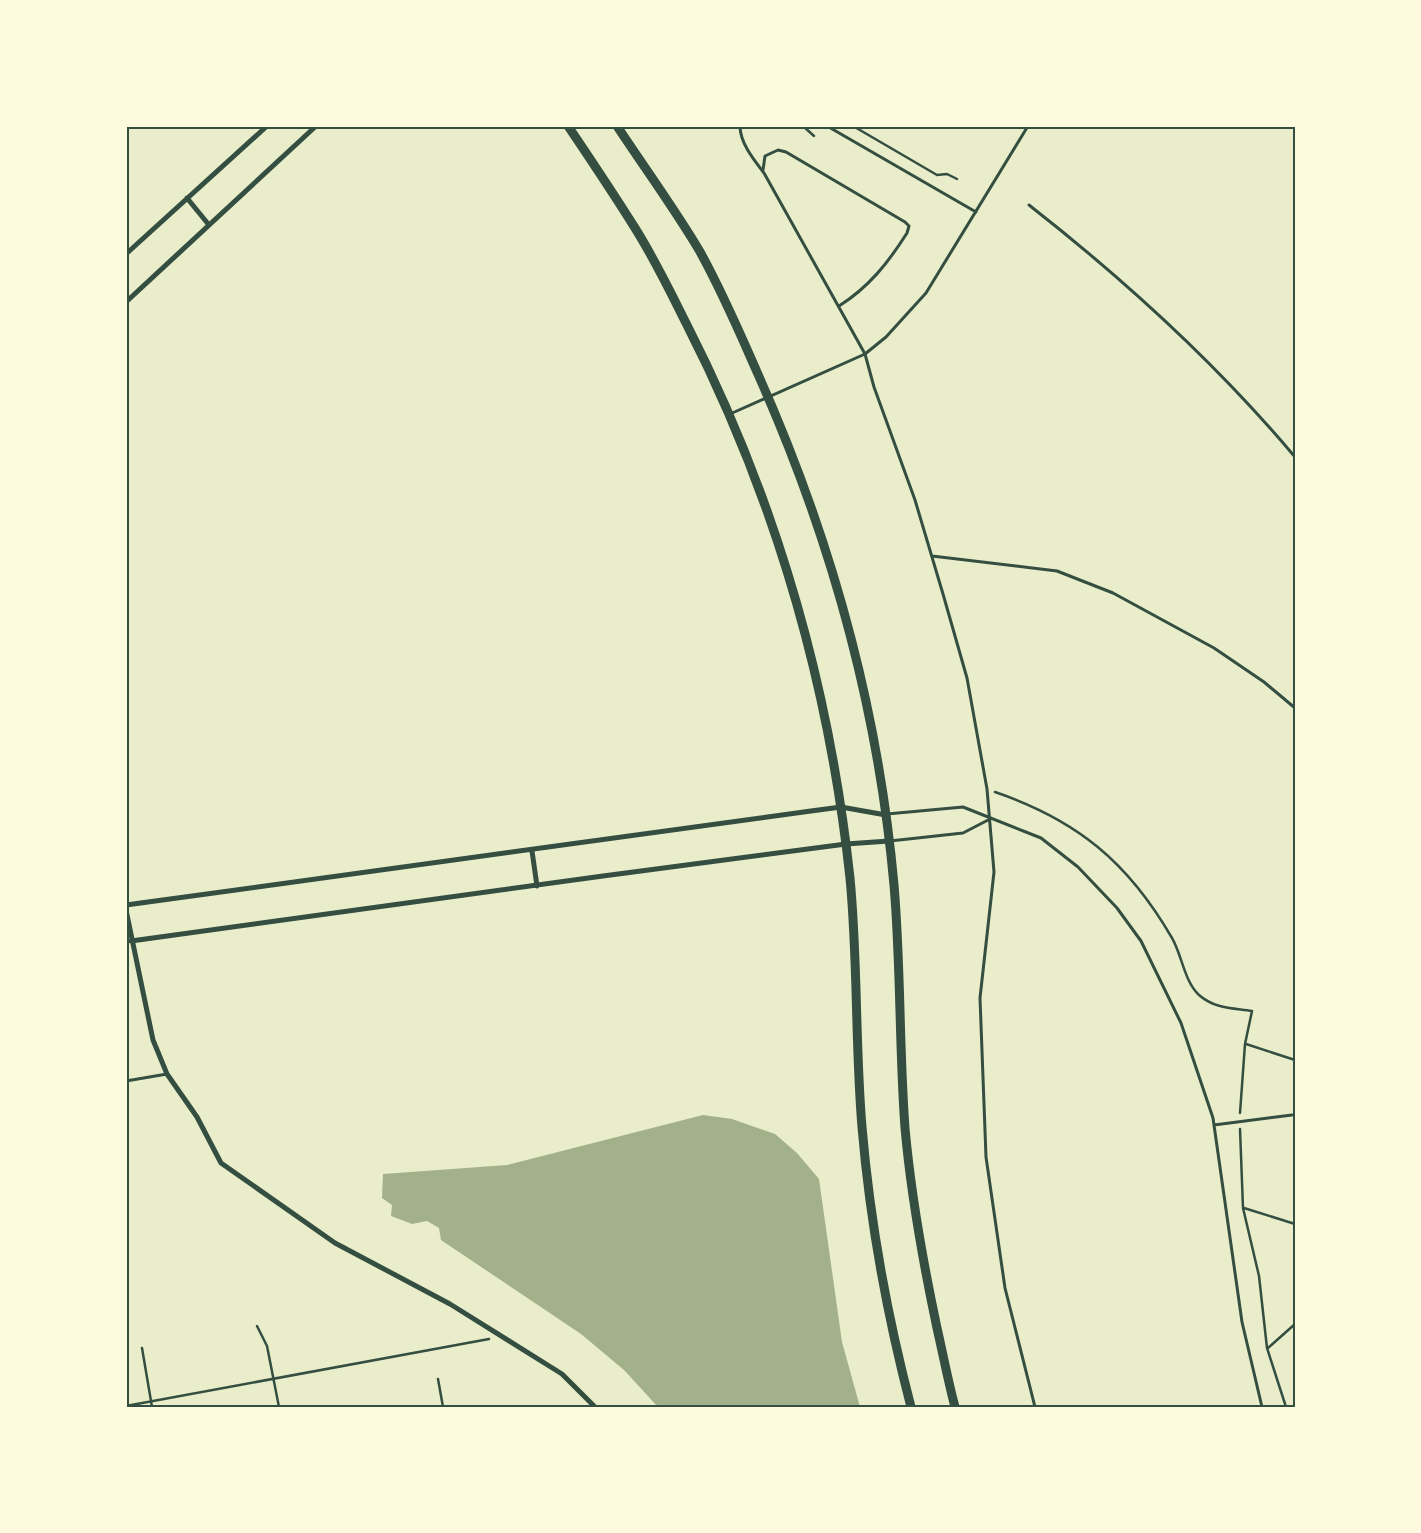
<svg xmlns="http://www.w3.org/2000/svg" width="1421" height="1533" font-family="Arial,sans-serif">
<rect width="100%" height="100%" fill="#e9edc9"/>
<!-- water -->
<path fill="#a3b18a" d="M703,1115L732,1119L775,1134L797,1153L819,1179L842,1342L860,1407H658L624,1370L581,1334L441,1240L439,1228L427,1221L412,1224L391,1216L392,1205L382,1198L383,1174L507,1165Z"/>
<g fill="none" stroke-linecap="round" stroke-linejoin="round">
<!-- path -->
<path stroke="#344e41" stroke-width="2.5" d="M803,126L814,136
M853,126L937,175L947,174L957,179
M995,792C1077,820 1128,862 1172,938C1182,955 1184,981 1199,995C1215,1009 1233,1008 1252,1011L1245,1044L1240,1113
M1246,1044L1295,1060
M1240,1129L1243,1208L1259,1276L1267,1348L1286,1407
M1244,1208L1295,1224
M257,1326L267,1346L279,1407
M142,1348L152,1407
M1268,1348L1295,1324
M438,1379L443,1407
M126,1406L489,1339"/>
<!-- service -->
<path stroke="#344e41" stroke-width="3" d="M740,126C740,143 754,160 764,173L865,354L874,387L915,500L943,594L967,678L987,789L994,872L980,998L986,1157L1005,1288L1035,1407
M827,126L976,212
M763,170L765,156L778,150L786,152L905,222L909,226L907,233C888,263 869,287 839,306
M1029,205C1126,281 1216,363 1295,457
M730,414L865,354L886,337L926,293L1028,126
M932,556L1057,571L1113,593L1214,648L1264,682L1295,708
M887,814L963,807L1041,838L1078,867L1117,908L1141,941L1181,1023L1213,1118L1242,1322L1262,1407
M890,841L963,833L990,819
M126,1081L167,1074
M1214,1125L1292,1115"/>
<!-- minor -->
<path stroke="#344e41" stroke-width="5" d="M187,198L209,225
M126,254L267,126
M126,302L316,126
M532,851L537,886
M126,905L811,811L841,807L886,815
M126,910L153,1040L167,1074L197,1117L221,1163L335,1243L450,1304L562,1374L595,1407
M131,941L603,876L846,844L889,841"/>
<!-- secondary -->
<path stroke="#344e41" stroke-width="9" d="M568,126C591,160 613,193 635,228C654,258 670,291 686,323C775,497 829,684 850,878C858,961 855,1044 862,1127C870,1222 887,1315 911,1407
M617,126C644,167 674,208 699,250C721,289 739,331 757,372C830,535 878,707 894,885C901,966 899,1047 905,1128C911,1195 923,1262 937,1328C943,1354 948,1381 955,1407"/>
</g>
<!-- border -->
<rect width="1421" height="1533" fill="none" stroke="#fefae0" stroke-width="255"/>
<rect x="128" y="128" width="1166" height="1278" fill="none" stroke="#344e41" stroke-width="2"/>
</svg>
